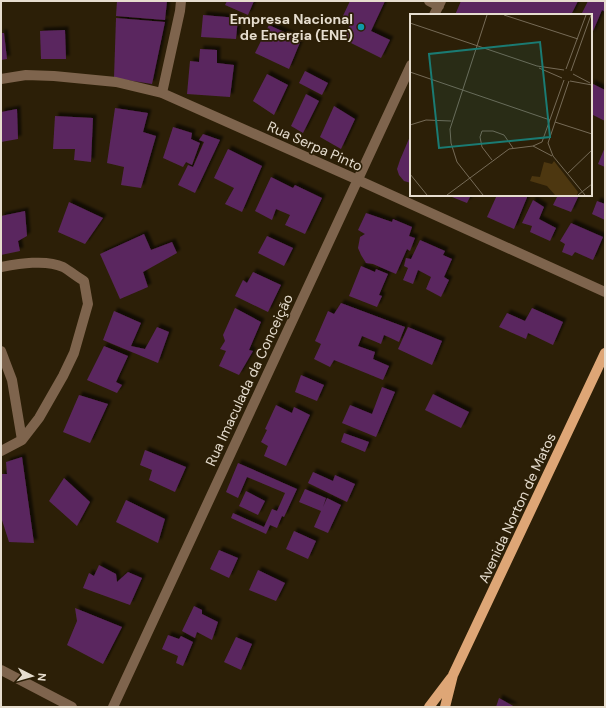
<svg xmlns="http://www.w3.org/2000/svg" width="606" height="708" font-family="'DM Sans',sans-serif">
<defs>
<filter id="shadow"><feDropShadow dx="3.5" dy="-3.5" stdDeviation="1" flood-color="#0009"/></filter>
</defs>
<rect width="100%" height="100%" fill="#2c1f07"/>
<!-- building -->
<path fill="#5a275e" filter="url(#shadow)" d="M117,1H167L165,20L116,16Z
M227,1H254L248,15L225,5Z
M350,1H385L371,31L390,40L381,58L343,39L351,23L342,18Z
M461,1H578L571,15H455Z
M588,1H605V12L602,10L591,36V15H581Z
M203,15L238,18L236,39L201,37Z
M116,18L165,22L152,84L114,78Z
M269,25L301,40L289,69L255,53Z
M65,30L66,59H41L40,31Z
M1,33H4L7,59L1,60Z
M200,49L217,50V63L234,65L230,97L187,94L190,61L199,62Z
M305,71L328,83L322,95L299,83Z
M267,74L288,85L274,115L253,101Z
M591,83L605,90V121L591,114Z
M306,94L319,101L303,133L291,126Z
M334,106L355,119L341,149L320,137Z
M115,108L148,113L143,132L156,136L141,188L121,185L124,167L107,163Z
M17,109L18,139L1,142V112Z
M55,116L93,118L91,162L74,160L75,149H53Z
M173,127L192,133L191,139L200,143L192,165L186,162L183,167L163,158Z
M203,134L220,140L195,193L178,185L188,165L193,167L204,142L199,140Z
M411,134V183L404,181L399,175L397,169L400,160Z
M605,147V167L598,164Z
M228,149L262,166L242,212L225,204L234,188L214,178Z
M271,177L293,188L295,185L322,198L305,234L285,225L290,215L276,209L272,220L255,211Z
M453,195H471L467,203L452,197Z
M497,195H528L514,229L487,217Z
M553,195H579L571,212L553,205L557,197Z
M533,200L544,207L539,219L556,228L550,241L530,232L532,226L522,223Z
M597,201L605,204V220L592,214Z
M69,202L103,218L85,244L58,232Z
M25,211L27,236L18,241L20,251L1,255V216Z
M366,213L392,222L393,219L412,227L409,236L415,238L410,251L407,249L396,274L373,264L366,263L361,255L358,248L360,237L365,234L358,230Z
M571,223L603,237L593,260L575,252L572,256L562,252L565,244L560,241Z
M144,234L151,250L172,242L177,253L143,272L148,287L120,299L100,254Z
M267,236L293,248L284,266L258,253Z
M420,240L445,251L443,255L452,259L444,277L449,280L441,297L426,289L431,277L418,270L413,284L403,280L408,268L404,266L406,258L411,259Z
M361,266L375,272L376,269L388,274L379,295L382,296L377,307L349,296Z
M253,272L281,285L268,312L235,296L243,280L247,283Z
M341,303L405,327L399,342L384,335L381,344L362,336L358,346L375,352L373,359L389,366L383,380L334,360L330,367L314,359L321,344L315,341L328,311L334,314Z
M235,308L261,322L249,350L253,351L239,375L219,366L226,351L220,349L225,341L223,335Z
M532,308L563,322L553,345L528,333L526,339L499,327L507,313L525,321Z
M114,311L141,323L131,346L145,349L157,327L169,332L158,363L103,340Z
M408,327L442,341L432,365L398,349Z
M104,346L128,356L116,382L122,385L117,393L87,380Z
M301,375L324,385L317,401L295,392Z
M382,387L395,392L376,437L342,423L350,405L372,414Z
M433,394L469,412L461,428L425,410Z
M79,395L108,404L90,443L63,432Z
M276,405L292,413L294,407L310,415L286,466L264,456L268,446L261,442L267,430L265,429Z
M344,433L369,442L365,452L341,442Z
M145,450L186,467L175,492L149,480L152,470L140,465Z
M22,457L34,543L9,542L1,517V474H7L6,462Z
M238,463L297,489L284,517L282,516L277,528L270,525L266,534L231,518L233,513L264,527L272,509L277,511L285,493L247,477L238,498L226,492Z
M313,472L333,481L335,475L355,484L347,502L308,483Z
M64,478L90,502L77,526L49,501Z
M305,489L326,498L323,507L327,498L341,505L328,533L314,527L321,511L299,502Z
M246,491L265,501L258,515L239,506Z
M126,500L165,519L158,543L116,522Z
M294,531L316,541L308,559L286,549Z
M219,550L238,558L229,578L210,569Z
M99,565L116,574L117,582L128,572L142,578L130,605L83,588L89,573L94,576Z
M258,570L285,583L276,601L249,590Z
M194,606L202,610V614L218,622L212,640L197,632L195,638L182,631Z
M75,608L122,627L103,664L67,645L77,621Z
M168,635L179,639L181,636L193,642L183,666L176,663L178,656L162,649Z
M236,637L252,644L241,670L224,662Z
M499,698L515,707H496Z"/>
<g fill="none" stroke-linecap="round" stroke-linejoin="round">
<!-- minor -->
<path stroke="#7e644d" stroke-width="10" d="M429,1L439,6
M434,15L441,1
M1,79L26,75L54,76L116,82L162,93L358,180L605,292
M162,93L180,11L181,1
M1,267C18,264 46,259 63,267C70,271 77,277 84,281L88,304L74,353L63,376L39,418L22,440L1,451
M1,351L12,380L22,440
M1,670L72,707
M113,707L411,65"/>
<!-- major -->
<path stroke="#dea676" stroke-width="10" d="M429,707L451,678
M445,707L453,675L605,353"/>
</g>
<!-- markers -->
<circle fill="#0f9aa8" stroke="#2c1f07" stroke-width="1.5" cx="361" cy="27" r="4"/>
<g text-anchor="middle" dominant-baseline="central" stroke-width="3.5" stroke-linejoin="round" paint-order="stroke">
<!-- poi labels -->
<g font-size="14" font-weight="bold" fill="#e6ddcf" stroke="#2c1f07" text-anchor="end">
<text x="353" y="19">Empresa Nacional<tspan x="353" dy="16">de Energia (ENE)</tspan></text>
</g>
<!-- street labels -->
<g font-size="14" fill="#e6ddcf" stroke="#2c1f07">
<text transform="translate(315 146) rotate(24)">Rua Serpa Pinto</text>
<text transform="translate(249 380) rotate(-65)">Rua Imaculada da Conceição</text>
<text transform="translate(517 508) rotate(-65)">Avenida Norton de Matos</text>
</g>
</g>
<!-- overview -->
<g transform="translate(410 14)">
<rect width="182" height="182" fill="#2c1f07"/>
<path d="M144,147L168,178L167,181H145L137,172L120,167L122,162L130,163L134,148L142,150Z" fill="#4d3710"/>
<path fill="none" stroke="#766b57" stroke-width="1" d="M94,1L168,25M0,9L127,52L154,56M129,54L152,64M156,55L176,1M161,57L181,1M0,58L140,106M163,60L180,69M159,67L138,129L143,142L175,181M160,67L182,71M145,108L182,120M0,111L16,106L41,107M123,132L132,128L154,66M82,146L72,133L70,123L72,117H83L94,121L103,134M0,160L17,181M157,160L182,136M37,181L99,135L123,132L142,142M73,181L47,148L41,129L40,115L77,1M168,181L182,170"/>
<path fill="#1a7b73" fill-opacity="0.15" stroke="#1a7b73" stroke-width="2" d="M130,28L140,123L29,134L19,40Z"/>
<rect width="182" height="182" fill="none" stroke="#e6ddcf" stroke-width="2"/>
</g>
<!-- border -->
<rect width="606" height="708" fill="none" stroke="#e6ddcf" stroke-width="4"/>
<!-- north arrow -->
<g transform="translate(32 676) rotate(96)" stroke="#2c1f07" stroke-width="3" paint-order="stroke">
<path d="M0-3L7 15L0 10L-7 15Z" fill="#e6ddcf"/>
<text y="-6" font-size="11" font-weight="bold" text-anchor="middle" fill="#e6ddcf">N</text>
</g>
</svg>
